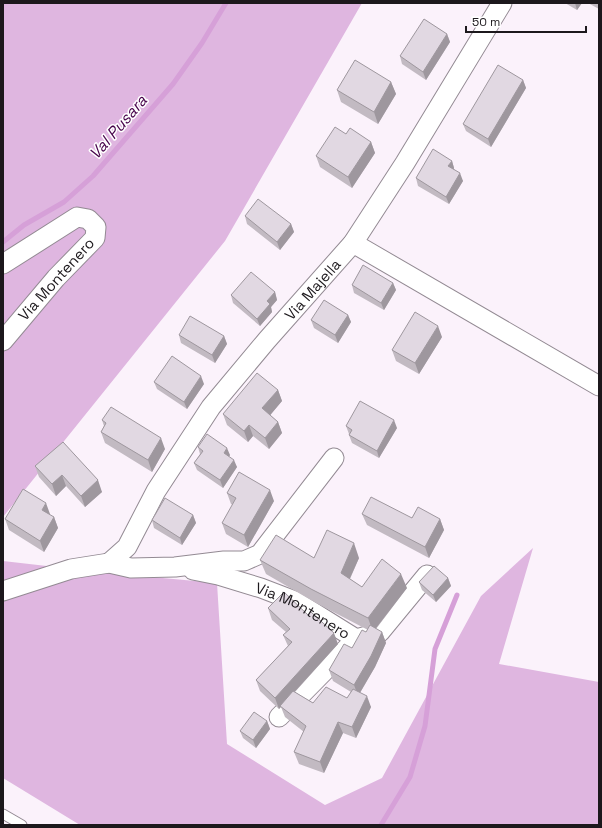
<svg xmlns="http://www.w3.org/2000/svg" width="602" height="828" font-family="'Space Grotesk',sans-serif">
<rect width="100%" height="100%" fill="#fbf2fb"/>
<!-- green -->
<path fill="#dfb6e0" d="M3,3H362L225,241L3,517Z
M533,548L499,664L599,682V825H80L3,778V561L108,573L217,583L227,744L325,805L382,778L481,596Z"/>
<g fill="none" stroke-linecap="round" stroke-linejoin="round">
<!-- stream -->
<path stroke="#d6a0d8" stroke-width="5" d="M3,242L24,225L64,202L93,176L173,84L202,43L226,3
M381,825L410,777L425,726L435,649L457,595"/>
<!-- service casing -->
<g stroke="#938a93" stroke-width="11">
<path id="service" d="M3,814L22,825"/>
</g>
<!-- minor casing -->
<g stroke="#938a93" stroke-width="21">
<g id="minor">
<path d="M353,243L599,386"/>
<path d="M3,264L77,217L88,219L96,227L95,238L56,278L3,341"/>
<path id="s1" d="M109,563L127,547L156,491L211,407L267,340L353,243L405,163L502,3"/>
<path id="s2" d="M193,570L218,575L261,588L295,601L356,639L380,632L427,575"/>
<path d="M3,591L71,569L109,563L131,568L175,567L224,561H244L260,554L334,458"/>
<path d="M279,717L352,643"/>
</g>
</g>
<!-- service -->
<use href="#service" stroke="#fff" stroke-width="9"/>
<!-- minor -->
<use href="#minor" stroke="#fff" stroke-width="19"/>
</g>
<!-- wall -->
<path fill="#c2bac2" d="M565,3H582L577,10Z
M588,3H599V9Z
M447,34L450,42L426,80L402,64L400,56Z
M523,80L526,88L491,147L466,131L463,124Z
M391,82L396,94L378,124L341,102L337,90Z
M371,142L375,153L352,188L320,167L316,156Z
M452,161L454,168V169L463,181L449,204L418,186L416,178Z
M245,216L291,224L294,232L280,250L247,224Z
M393,283L396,290L384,310L354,293L352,285Z
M275,292L277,300L271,307L272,312L260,326L233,303L231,295Z
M348,315L351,322L338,343L314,328L311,320Z
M179,335L224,336L227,344L215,363L181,343Z
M442,337L419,374L396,361L392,350Z
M154,382L204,384L187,409L157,389Z
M278,390L282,401L270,415L278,422L282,433L269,449L253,436L248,442L227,425L223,414Z
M102,420L165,449L152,472L105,443L101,432L104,426Z
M346,426L397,428L379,458L352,443L349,435H350L349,434Z
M63,442L102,492L85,507L66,486L56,496L39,477L35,466Z
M198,447L230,455L229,457L237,467L223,488L197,470L194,463L200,454Z
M227,493L274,501L248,547L226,534L222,523L233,505L231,504Z
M50,514V515L54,517L58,528L44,552L9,530L5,519Z
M362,514L412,518L440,519L444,530L429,558L367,525Z
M193,515L196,523L182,545L154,528L152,520Z
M314,558H359L350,579L362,587L407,588L376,629L382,632L386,643L375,667L360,693L371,707L356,738L343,733L324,773L299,764L294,752L304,732L285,717L281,707L279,709L260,691L256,680L288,646L283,635L286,632L272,620L268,608L338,644L295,692L313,703L347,698L351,692L333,681L329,670L352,648L368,630L316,603L266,574L260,560Z
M448,578L451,586L436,602L422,590L419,582Z
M267,721L270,729L256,748L243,738L240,731Z"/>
<!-- shaded-wall -->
<path fill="#9e979e" d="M575,3H582L577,10Z
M447,34L450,42L426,80L423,72Z
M523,80L526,88L491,147L488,139Z
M391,82L396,94L378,124L374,112Z
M371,142L375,153L352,188L348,177Z
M452,161L454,168L451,174L448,166Z
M460,173L463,181L449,204L446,197Z
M291,224L294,232L280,250L277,242Z
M393,283L396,290L384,310L381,303Z
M275,292L277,300L271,307L272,312L260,326L257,319L267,301Z
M348,315L351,322L338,343L335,335Z
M438,326L442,337L419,374L415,363Z
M224,336L227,344L215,363L212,355Z
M201,376L204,384L187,409L184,402Z
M278,390L282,401L267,419L262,408Z
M394,420L397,428L379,458L377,451Z
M278,422L282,433L269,449L265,438Z
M249,425L253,436L248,442L244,431Z
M161,438L165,449L152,472L148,460Z
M227,448L230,455L226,461L224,453Z
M234,460L237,467L223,488L220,480Z
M62,475L66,486L56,496L52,484Z
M98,480L102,492L85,507L81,496Z
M270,490L274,501L248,547L244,535Z
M46,503L50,514L46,521L42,510Z
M193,515L196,523L182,545L180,538Z
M54,517L58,528L44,552L40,541Z
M440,519L444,530L429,558L425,547Z
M354,543L359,558L346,587L341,573Z
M401,574L407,588L373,632L368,618Z
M448,578L451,586L436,602L433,595Z
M382,632L386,643L375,667L358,696L354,685Z
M334,633L338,644L279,709L275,698Z
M367,696L371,707L356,738L352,727Z
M267,721L270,729L256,748L253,740Z
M338,722L343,733L324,773L320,762Z"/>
<!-- building -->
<path fill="#e1d8e2" stroke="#9e979e" d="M424,19L447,34L423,72L400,56Z
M355,60L391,82L374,112L337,90Z
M498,65L523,80L488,139L463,124Z
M335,127L346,134L350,128L371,142L348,177L316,156Z
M433,149L452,161L448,166L460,173L446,197L416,178Z
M258,199L291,224L277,242L245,216Z
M363,265L393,283L381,303L352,285Z
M251,272L275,292L267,301L270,304L257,319L231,295Z
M324,300L348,315L335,335L311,320Z
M415,312L438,326L415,363L392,350Z
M190,316L224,336L212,355L179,335Z
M172,356L201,376L184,402L154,382Z
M257,373L278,390L262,408L278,422L265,438L249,425L244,431L223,414Z
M360,401L394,420L377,451L349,435L352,430L346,426Z
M111,407L161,438L148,460L101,432L106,423L102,420Z
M207,434L227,448L224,453L234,460L220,480L194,463L203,451L198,447Z
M63,442L98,480L81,496L62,475L52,484L35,466Z
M239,472L270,490L244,535L222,523L236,498L227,493Z
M23,489L46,503L42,510L54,517L40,541L5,519Z
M371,497L412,518L418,507L440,519L425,547L362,514Z
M165,498L193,515L180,538L152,520Z
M327,530L354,543L341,573L362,587L382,559L401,574L368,618L311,589L260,560L276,535L314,558Z
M434,566L448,578L433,595L419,582Z
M284,592L308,615L311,612L334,633L275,698L256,680L292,642L283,635L290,629L268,608Z
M370,625L382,632L371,656L354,685L329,670L344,644L352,648L362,630L366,632Z
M326,687L347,698L353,689L367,696L352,727L338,722L320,762L294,752L306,726L280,706L293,691L313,703Z
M254,712L267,721L253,740L240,731Z"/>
<g text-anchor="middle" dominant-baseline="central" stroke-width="3" stroke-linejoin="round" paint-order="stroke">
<!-- street labels -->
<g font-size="15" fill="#1c181c" stroke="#fff">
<text transform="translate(56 279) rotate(-48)">Via Montenero</text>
<text stroke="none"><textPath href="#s1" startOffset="343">Via Majella</textPath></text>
<text stroke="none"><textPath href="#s2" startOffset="118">Via Montenero</textPath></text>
</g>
<!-- water labels -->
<g font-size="16" font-style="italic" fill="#46024a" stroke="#fff">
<text transform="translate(118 127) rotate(-49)">Val Pusara</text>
</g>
</g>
<!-- border -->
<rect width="602" height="828" fill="none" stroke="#1c181c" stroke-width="8"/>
<!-- scale -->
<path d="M466 26v6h120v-6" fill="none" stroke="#1c181c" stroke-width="2"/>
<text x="472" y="26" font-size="12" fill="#1c181c" stroke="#ffffff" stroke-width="3" paint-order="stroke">50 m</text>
</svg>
